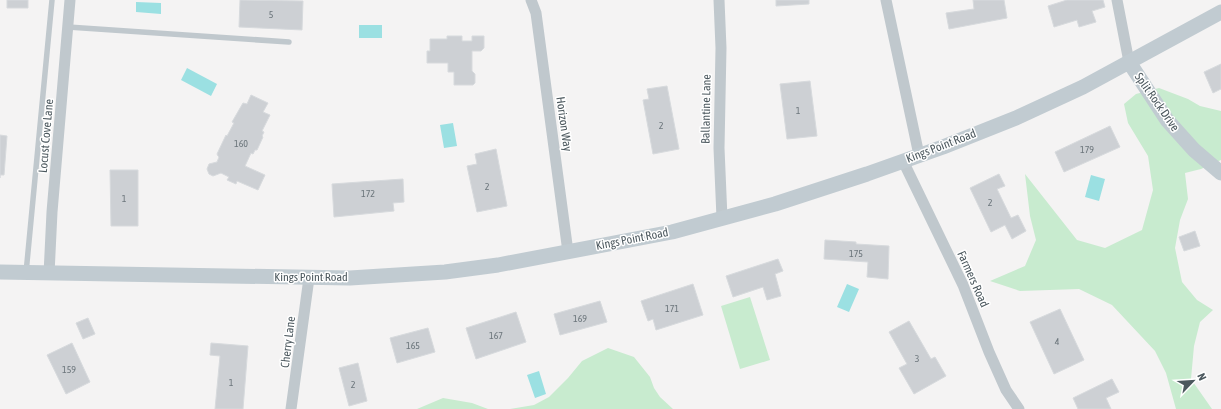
<svg xmlns="http://www.w3.org/2000/svg" width="1221" height="409" font-family="'Asap Condensed',sans-serif">
<rect width="100%" height="100%" fill="#f4f3f3"/>
<!-- green -->
<path fill="#c8ebcf" d="M1159,88L1188,99L1200,106L1221,111V160L1201,169L1185,173L1188,199L1180,220L1175,248L1182,282L1197,300L1213,310L1200,322L1194,346L1191,379L1212,409H1176L1166,373L1155,351L1112,305L1079,289L1020,291L990,281L1025,266L1036,240L1030,216L1025,174L1077,240L1105,248L1142,230L1153,190L1148,156L1128,123L1124,104L1136,94Z
M750,297L770,360L740,369L721,306Z
M608,348L634,357L650,377L654,388L660,397L673,409H510L534,405L549,397L568,378L582,361Z
M443,398L472,403L488,409H417Z"/>
<!-- water -->
<path fill="#9be0e2" d="M136,2L161,3V14L136,12Z
M359,25H382V38H359Z
M187,68L217,84L211,96L181,80Z
M453,123L457,146L444,148L440,125Z
M1091,175L1105,179L1099,201L1085,197Z
M847,284L859,289L849,312L837,307Z
M539,371L546,394L535,398L527,375Z"/>
<!-- building -->
<path fill="#cdd0d4" stroke="#d7dadd" d="M7,0H28V8H7Z
M240,0L303,1L302,30L239,27Z
M776,0H809V4L776,6Z
M973,0H1004L1007,18L949,29L946,13L974,9Z
M1067,0H1103L1105,7L1092,11L1096,22L1079,27L1077,20L1054,27L1048,6Z
M447,36H462V41H472V36H484V48L481,51H472V71L475,74V83L473,85H454V72H448V63H427V51H430V39H447Z
M1221,64V89L1213,93L1204,72Z
M810,81L817,136L787,139L780,84Z
M667,86L679,149L653,154L643,100L649,99L647,89Z
M251,95L268,103L263,112L270,115L262,131L264,132L262,136L263,137L257,150H255L253,154L251,153L245,166L265,175L258,190L237,181L236,184L227,180L229,177L221,173L213,176L209,174L207,169L209,164L217,162L219,157L218,156L217,154L226,135L227,136L234,123L232,122L243,103L247,104Z
M1110,126L1120,147L1064,172L1055,152Z
M0,135L7,136L4,175H0V178Z
M496,149L507,206L477,212L467,166L477,164L475,154Z
M110,170H138V226H111Z
M999,174L1005,186L997,189L1011,218L1018,215L1026,231L1012,239L1005,225L991,232L970,188Z
M403,179L404,202L393,203L394,211L334,217L332,184Z
M1195,231L1200,246L1184,251L1179,237Z
M825,240L856,242V244L889,246L888,279L867,277L868,262L824,259Z
M778,259L783,271L775,274L781,296L767,300L763,287L733,297L726,276Z
M693,284L703,315L656,330L653,319L648,321L641,301Z
M600,301L607,322L560,335L554,314Z
M1060,309L1084,360L1054,374L1030,322Z
M516,312L526,342L476,359L466,328Z
M88,318L95,334L83,339L76,323Z
M909,321L931,359L935,357L946,376L914,394L899,368L907,364L889,332Z
M428,328L435,352L397,363L390,338Z
M72,343L90,382L66,394L47,355Z
M211,343L248,346L243,409H215L220,356L210,355Z
M358,363L367,401L349,406L339,368Z
M1112,379L1119,392L1106,398L1111,409H1078L1073,398Z"/>
<g fill="none" stroke-linecap="round" stroke-linejoin="round">
<!-- lane -->
<path stroke="#c0c8cd" stroke-width="5.5" d="M68,27L289,42
M26,273L52,0"/>
<!-- street -->
<path stroke="#c0c8cd" stroke-width="11" d="M531,0L536,13L568,252
M719,0L721,48L719,148L722,218
M886,0L919,155
M1117,0L1129,62
M903,161L963,285L989,352L1006,390L1019,409
M49,274L52,212L70,0
M291,409L309,278"/>
<!-- secondary -->
<path stroke="#c1cbd1" stroke-width="15" d="M1129,62L1167,120L1194,150L1221,173
M0,272L350,278L445,272L498,265L672,232L775,204L867,174L943,147L1016,118L1083,87L1221,12"/>
</g>
<g text-anchor="middle" dominant-baseline="central" stroke-width="3" stroke-linejoin="round" paint-order="stroke">
<!-- number labels -->
<g font-size="10" fill="#6c767c">
<text x="271" y="14">5</text>
<text x="798" y="110">1</text>
<text x="661" y="125">2</text>
<text x="241" y="143">160</text>
<text x="1087" y="149">179</text>
<text x="487" y="186">2</text>
<text x="368" y="193">172</text>
<text x="124" y="198">1</text>
<text x="990" y="202">2</text>
<text x="856" y="253">175</text>
<text x="672" y="308">171</text>
<text x="580" y="318">169</text>
<text x="496" y="335">167</text>
<text x="1057" y="341">4</text>
<text x="413" y="345">165</text>
<text x="917" y="358">3</text>
<text x="69" y="369">159</text>
<text x="231" y="382">1</text>
<text x="353" y="384">2</text>
</g>
<!-- street labels -->
<g font-size="12" fill="#4c585e" stroke="#fff">
<text transform="translate(1157 102) rotate(55)">Split Rock Drive</text>
<text transform="translate(706 109) rotate(-89)">Ballantine Lane</text>
<text transform="translate(564 124) rotate(82)">Horizon Way</text>
<text transform="translate(46 136) rotate(-85)">Locust Cove Lane</text>
<text transform="translate(941 146) rotate(-21)">Kings Point Road</text>
<text transform="translate(632 239) rotate(-11)">Kings Point Road</text>
<text x="311" y="277">Kings Point Road</text>
<text transform="translate(973 279) rotate(66)">Farmers Road</text>
<text transform="translate(288 342) rotate(-83)">Cherry Lane</text>
</g>
</g>
<!-- north arrow -->
<g transform="translate(1193 381) rotate(65)" stroke="#ffffff" stroke-width="3" paint-order="stroke">
<path d="M0-3L7 15L0 10L-7 15Z" fill="#4c585e"/>
<text y="-6" font-size="11" font-weight="bold" text-anchor="middle" fill="#4c585e">N</text>
</g>
</svg>
